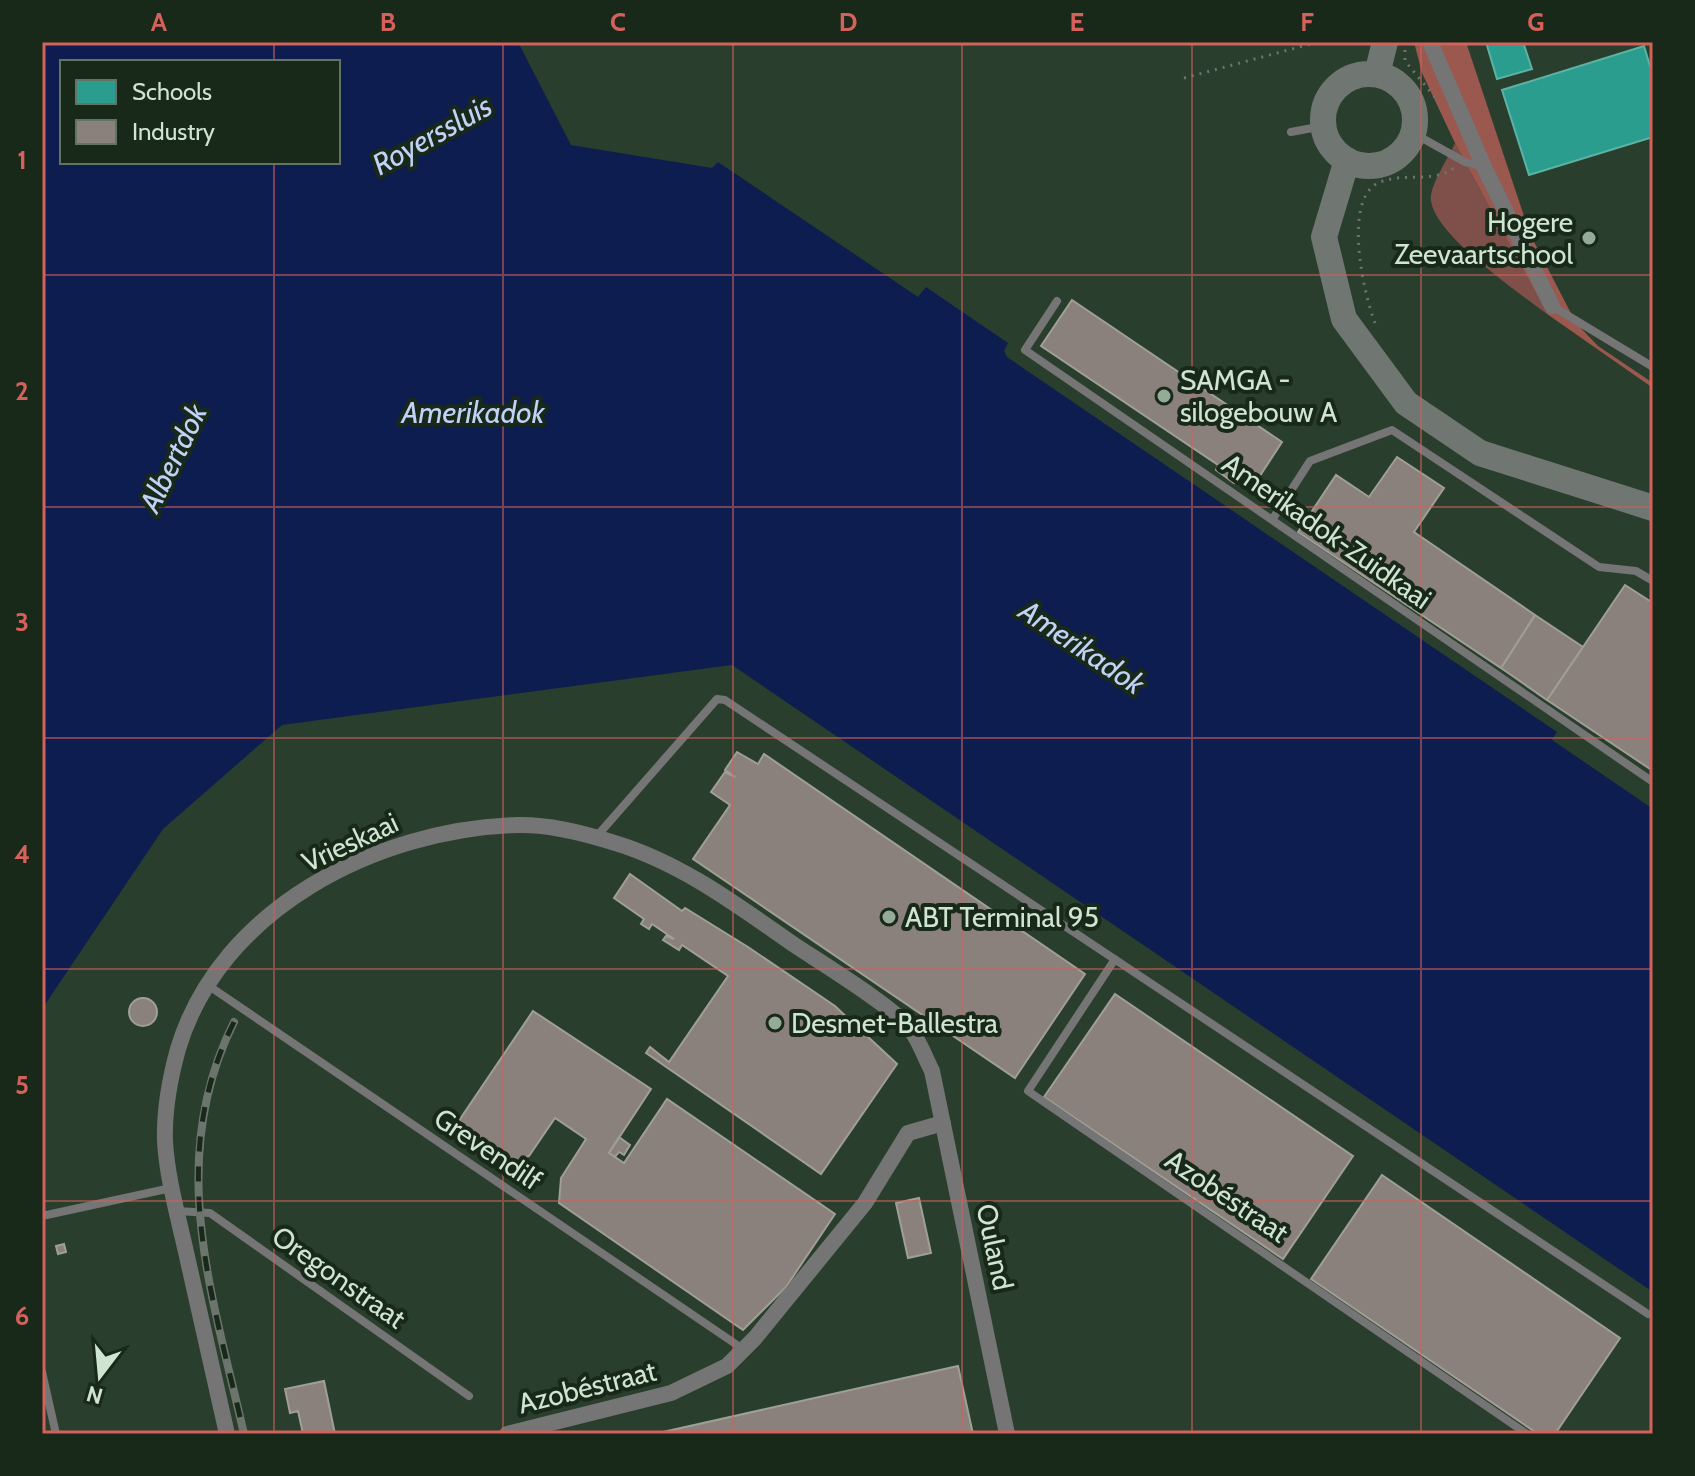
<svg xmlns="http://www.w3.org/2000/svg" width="1695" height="1476" font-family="Cabin,sans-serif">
<rect width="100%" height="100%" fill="#293e2c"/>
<!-- green -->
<path fill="#7f5049" d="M1455,143L1547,314C1521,294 1426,230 1431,195C1434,178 1448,159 1455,143Z"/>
<!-- forest -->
<path fill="#9b584f" d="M1414,42H1466L1530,234L1576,323L1598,346L1653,383V388L1547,314L1455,143L1422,73Z"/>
<!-- water -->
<path fill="#0e1d50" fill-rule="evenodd" d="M42,42H518L571,145L712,168L718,162L918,297L926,287L1008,343L1004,351L1007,357L1557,732L1552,740L1653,809V1292L732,665L282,725L163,829L42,1009ZM62,62H338V162H62Z"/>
<!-- schools -->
<path fill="#2a9d8f" stroke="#5cb3a3" stroke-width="2" d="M1486,42H1523L1532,69L1497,79Z
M1644,46L1653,76V137L1529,175L1502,90Z"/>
<!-- industry -->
<path fill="#8a817c" stroke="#9f9f96" stroke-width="2" d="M1072,300L1282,442L1252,488L1236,480L1234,483L1216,470L1218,465L1041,346Z
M1397,457L1444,488L1414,532L1535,615L1501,668L1298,532L1336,475L1369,497Z
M1625,585L1653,603V771L1547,700Z
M1535,615L1583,647L1547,700L1501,668Z
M737,752L758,764L764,754L1085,974L1015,1078L693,859L730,805L711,792L725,772L735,777L725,770Z
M630,874L682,911L685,908L748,947L835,1006L897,1064L821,1174L646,1053L650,1047L669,1062L728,976L682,945L679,950L663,940L666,936L674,939L652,924L649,929L641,924L644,919L614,898Z
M1115,994L1353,1156L1283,1259L1044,1097Z
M129 1012a14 14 0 1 1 28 0a14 14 0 1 1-28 0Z
M533,1011L651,1089L609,1153L624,1163L667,1099L835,1214L786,1287L743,1330L559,1203L561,1178L586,1139L555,1118L529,1156L506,1167L452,1131Z
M619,1137L630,1145L624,1155L619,1152L615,1157L609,1153Z
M1382,1175L1620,1338L1555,1434H1538L1311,1279Z
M919,1198L931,1253L908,1258L896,1203Z
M64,1244L66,1252L58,1254L56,1246Z
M958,1366L973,1434H654Z
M324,1381L335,1434H303L298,1411L290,1413L285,1389Z"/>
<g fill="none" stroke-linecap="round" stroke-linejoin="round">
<!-- path -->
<path stroke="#6e746e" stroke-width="3" stroke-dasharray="2 6" stroke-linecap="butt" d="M1405,50V61L1439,102
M1184,78L1318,42
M1375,323C1364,295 1340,193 1383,181C1407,173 1432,183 1454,168"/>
<!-- lane -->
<path stroke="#747574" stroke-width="8" d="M1291,132L1323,126
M1413,133L1465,162L1484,167
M1057,301L1025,350L1653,782
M1552,306L1653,367
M1272,520L1310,461L1392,430L1599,567L1636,571L1653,581
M597,836L717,699L725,700L1648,1314
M1115,959L1028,1091L1527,1434
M209,986L743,1349
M177,1211L210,1213L469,1396
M42,1216L171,1188
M42,1372L56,1434"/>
<!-- street -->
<path stroke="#747574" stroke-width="16" d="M1430,42L1484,167L1552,306
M227,1434C213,1373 200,1313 186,1252C178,1216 167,1178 165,1141C164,1111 170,1078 178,1049C220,908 378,829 517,825C549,824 584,833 615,843C681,863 737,905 793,944C818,961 897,1009 911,1030C920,1042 925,1058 932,1071L1007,1434
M507,1434L671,1393L727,1366L755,1338L865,1203L908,1133L943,1123"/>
<!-- primary -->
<path stroke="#707672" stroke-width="26" d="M1377,74L1385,42
M1323 120a46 46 0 1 1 92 0a46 46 0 1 1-92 0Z
M1347,160L1324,237L1344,319L1406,403L1480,453L1653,508"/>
<!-- rail casing -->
<g stroke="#6c756d" stroke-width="8">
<path id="rail" d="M234,1022C165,1160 212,1293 244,1434"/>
</g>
<!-- rail -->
<use href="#rail" stroke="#182819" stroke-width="5" stroke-dasharray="15" stroke-linecap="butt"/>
</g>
<!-- grid -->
<path fill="none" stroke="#d4615b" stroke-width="2" stroke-opacity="0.55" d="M274,42V62M503,42V1434M733,42V1434M962,42V1434M1192,42V1434M1421,42V1434M274,162V1434M42,275H1653M42,507H1653M42,738H1653M42,969H1653M42,1201H1653"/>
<!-- markers -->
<g fill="#96ab97" stroke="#182819" stroke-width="3">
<circle cx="1589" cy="238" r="8"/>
<circle cx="1164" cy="396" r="8"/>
<circle cx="889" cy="917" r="8"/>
<circle cx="775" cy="1023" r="8"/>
</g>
<g text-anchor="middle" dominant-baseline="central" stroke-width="8" stroke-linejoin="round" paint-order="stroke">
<!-- poi labels -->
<g font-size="28" fill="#d0e5d1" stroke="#182819" text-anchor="start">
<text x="1573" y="222" text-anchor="end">Hogere<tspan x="1573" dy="32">Zeevaartschool</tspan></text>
<text x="1180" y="380">SAMGA -<tspan x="1180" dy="32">silogebouw A</tspan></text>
<text x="905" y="917">ABT Terminal 95</text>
<text x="791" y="1023">Desmet-Ballestra</text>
</g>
<!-- street labels -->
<g font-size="28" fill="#d0e5d1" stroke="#182819">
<text transform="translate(1327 531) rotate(35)">Amerikadok-Zuidkaai</text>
<text transform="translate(350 842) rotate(-25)">Vrieskaai</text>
<text transform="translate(488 1149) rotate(34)">Grevendilf</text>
<text transform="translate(1227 1196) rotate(34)">Azobéstraat</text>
<text transform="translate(995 1247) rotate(78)">Ouland</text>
<text transform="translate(339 1277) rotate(35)">Oregonstraat</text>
<text transform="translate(587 1387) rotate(-14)">Azobéstraat</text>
</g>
<!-- water labels -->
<g font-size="30" font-style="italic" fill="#c2d2f7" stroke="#182819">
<text transform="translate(432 135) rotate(-29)">Royerssluis</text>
<text x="473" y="412">Amerikadok</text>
<text transform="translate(173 458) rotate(-64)">Albertdok</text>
<text transform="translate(1082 647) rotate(34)">Amerikadok</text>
</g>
</g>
<!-- border -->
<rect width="1695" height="1476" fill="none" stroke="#182819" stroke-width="88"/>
<!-- legend -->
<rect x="60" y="60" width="280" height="104" fill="#182819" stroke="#627463" stroke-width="2"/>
<rect x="76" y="80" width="40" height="24" fill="#2a9d8f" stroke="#627463" stroke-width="2"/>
<text x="132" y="100" font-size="24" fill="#d0e5d1">Schools</text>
<rect x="76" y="120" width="40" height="24" fill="#8a817c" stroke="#627463" stroke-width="2"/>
<text x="132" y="140" font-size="24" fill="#d0e5d1">Industry</text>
<!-- north arrow -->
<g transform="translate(100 1376) rotate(196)" stroke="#182819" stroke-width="6" paint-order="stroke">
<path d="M0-6L14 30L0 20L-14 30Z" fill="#d0e5d1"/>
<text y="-12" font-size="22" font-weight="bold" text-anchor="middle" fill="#d0e5d1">N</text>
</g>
<rect x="44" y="44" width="1607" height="1388" fill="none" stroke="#d4615b" stroke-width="3"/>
<g font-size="26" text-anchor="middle" font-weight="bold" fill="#d4615b">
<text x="159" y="31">A</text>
<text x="388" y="31">B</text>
<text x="618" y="31">C</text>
<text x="848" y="31">D</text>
<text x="1077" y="31">E</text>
<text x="1307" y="31">F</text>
<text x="1536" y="31">G</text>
<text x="22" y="169">1</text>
<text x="22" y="400">2</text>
<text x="22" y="631">3</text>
<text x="22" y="863">4</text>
<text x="22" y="1094">5</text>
<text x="22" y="1325">6</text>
</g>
</svg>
